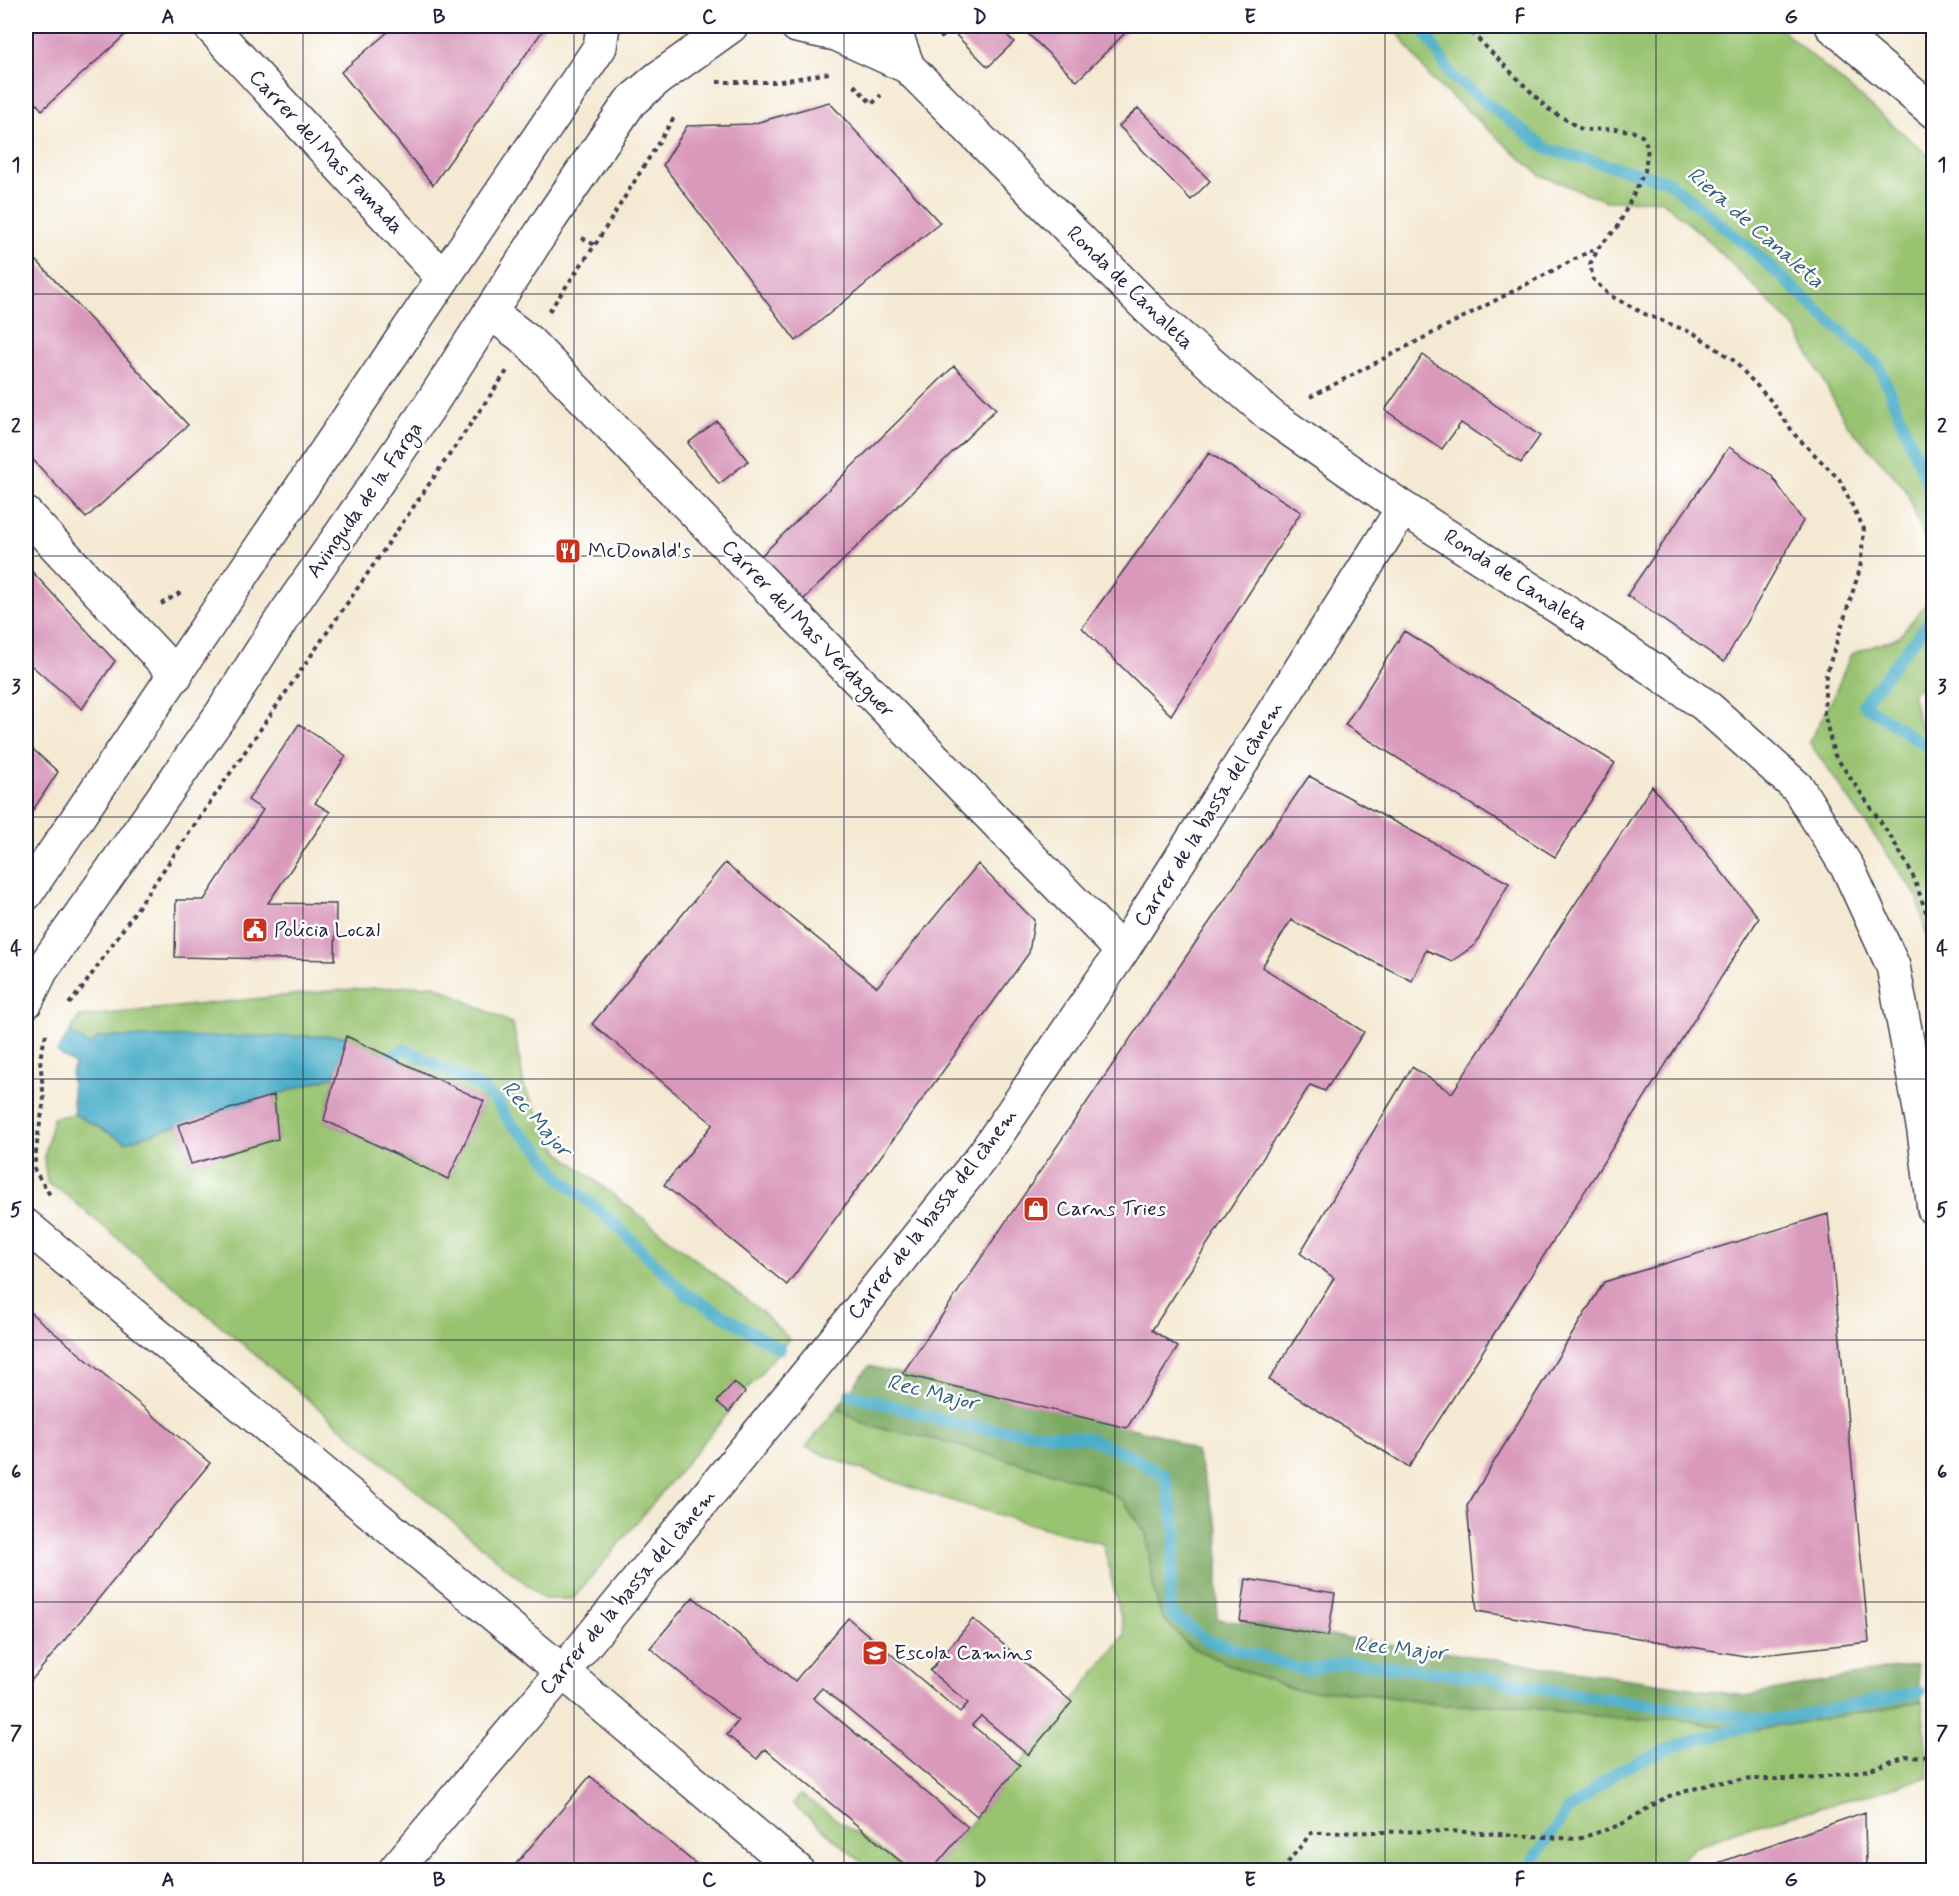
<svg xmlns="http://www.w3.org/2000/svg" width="1959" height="1896" font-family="Mynerve,sans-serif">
<rect width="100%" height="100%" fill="#fff"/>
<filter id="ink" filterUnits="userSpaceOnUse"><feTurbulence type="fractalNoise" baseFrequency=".0167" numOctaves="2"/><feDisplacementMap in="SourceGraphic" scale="12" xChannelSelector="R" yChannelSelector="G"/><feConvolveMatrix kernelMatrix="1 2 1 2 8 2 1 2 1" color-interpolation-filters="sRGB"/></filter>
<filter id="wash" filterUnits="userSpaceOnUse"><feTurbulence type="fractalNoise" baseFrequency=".008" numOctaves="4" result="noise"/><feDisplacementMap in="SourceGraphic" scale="24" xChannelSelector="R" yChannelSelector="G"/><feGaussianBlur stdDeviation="1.35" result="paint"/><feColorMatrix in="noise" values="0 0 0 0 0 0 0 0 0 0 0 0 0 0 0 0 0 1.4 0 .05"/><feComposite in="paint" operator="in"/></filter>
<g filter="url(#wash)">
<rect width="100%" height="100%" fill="#f4e9d2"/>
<!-- green -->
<path fill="#98c370" stroke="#5d7256" stroke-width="1.5" d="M1393,26H1777L1933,159V561L1905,488L1846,423L1795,328L1708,240L1661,200L1606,201L1540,175L1431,79Z
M1933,595V678L1912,693L1921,729L1933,738V966L1918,898L1809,742L1832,700L1851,654L1899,637Z
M434,985L513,1024L524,1086L559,1152L761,1311L789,1339L745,1392L734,1382L729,1412L573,1599H544L65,1194L47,1183L44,1158L53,1118L74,1114L126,1142L178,1125L191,1164L278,1139L274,1095L335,1076L324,1120L448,1179L484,1101L346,1036L91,1046L70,1032L79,1017L340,990Z
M837,1408L867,1425L938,1440L1026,1465L1094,1485L1123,1500L1146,1533L1154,1591L1162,1617L1190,1647L1239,1669L1297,1690L1354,1692L1443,1705H1508L1620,1719H1677L1751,1731L1922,1702L1929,1777L1734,1832L1696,1847L1668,1870H1103L1094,1864L1088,1870H932L1072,1702L1125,1634L1103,1544C1003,1517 902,1489 806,1447Z
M800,1794L909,1870H871L793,1804Z"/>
<!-- forest -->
<path fill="#7aa962" stroke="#4e664e" stroke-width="1.5" d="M869,1366L1168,1437L1196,1452L1219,1530L1217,1619L1745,1696L1916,1664L1922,1702L1751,1731L1677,1719H1620L1508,1705H1443L1354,1692L1297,1690L1239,1669L1190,1647L1162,1617L1154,1591L1146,1533L1123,1500L1094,1485L1026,1465L938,1440L867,1425L837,1408Z"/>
<!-- water -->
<path fill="#49adc8" stroke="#366882" stroke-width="1.5" d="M70,1032L91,1046L98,1037L346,1036L335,1076L126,1142L74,1114L71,1073L75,1065L57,1052Z"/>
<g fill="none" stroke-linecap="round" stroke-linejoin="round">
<!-- stream -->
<path stroke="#49adc8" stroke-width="12" d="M1421,26L1453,77L1547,149L1668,181L1753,251L1879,366L1934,499
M1934,615L1863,704L1934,751
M391,1057L405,1049L480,1087L498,1103L509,1122L538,1148L560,1178L613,1222L685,1293L780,1349
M850,1394L962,1426L1088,1438L1129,1455L1165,1476L1176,1533L1171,1575L1170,1613L1206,1640L1305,1670L1349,1662L1486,1678L1586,1696L1770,1721L1920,1692
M1527,1870L1566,1812L1616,1772L1672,1747L1763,1722"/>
</g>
<g id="blocks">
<!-- building -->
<path fill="#d999bb" d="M26,26H135L42,110L26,92Z
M395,26H546L433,185L341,72Z
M966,26H998L1014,42L988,67L956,35Z
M1020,26H1132L1077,81Z
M829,102L940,223L796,341L663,165L687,126L752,124Z
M1138,108L1210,181L1191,200L1119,126Z
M26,249L188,425L86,518L26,452Z
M1423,355L1540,436L1521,463L1461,423L1442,449L1385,410Z
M954,366L996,409L802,601L759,558Z
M717,421L748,461L719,484L688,443Z
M1729,447L1771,475L1803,521L1724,662L1627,595Z
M1209,453L1301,512L1171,715L1082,628Z
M26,565L115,661L82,709L26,661Z
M1404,631L1615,763L1555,857L1345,725Z
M299,724L346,756L315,803L330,812L268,903L336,904L335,960L175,957L176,900H204L263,810L248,800Z
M26,743L58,772L26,821Z
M1309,776L1509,883L1475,945L1452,961L1426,950L1412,981L1291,920L1262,967L1364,1032L1325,1091L1310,1085L1152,1330L1178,1347L1127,1428L902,1374Z
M1652,786L1759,918L1409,1467L1269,1380L1334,1278L1300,1253L1412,1067L1452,1093Z
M725,863L877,987L978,864L1034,920L1029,953L787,1285L664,1185L713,1124L592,1024Z
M346,1036L484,1101L448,1179L324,1120Z
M274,1095L278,1139L191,1164L178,1125Z
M1828,1214L1869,1642L1745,1656L1477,1611L1467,1506L1604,1282Z
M26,1309L210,1463L26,1687Z
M734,1382L745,1392L729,1412L717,1402Z
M1246,1579L1335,1593L1328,1636L1240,1621Z
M693,1597L795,1681L848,1618L960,1712L968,1703L930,1671L973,1619L1072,1702L1028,1755L981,1716L972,1725L1020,1765L977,1816L822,1688L813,1698L968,1827L932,1870H911L765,1749L757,1759L727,1735L738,1721L650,1648Z
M590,1776L703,1870H511Z
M1865,1812L1866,1870H1711L1718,1863Z"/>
</g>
</g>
<g filter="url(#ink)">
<use href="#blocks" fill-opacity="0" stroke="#424052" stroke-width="1.5"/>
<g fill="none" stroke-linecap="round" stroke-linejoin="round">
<!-- street casing -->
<g stroke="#424052" stroke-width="36">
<path id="street" d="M210,26L443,278
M797,26L836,34L908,67L1157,317L1272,417L1403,508L1616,644L1705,705L1798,788L1849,870L1893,966L1924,1131L1934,1209
M893,26L908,67
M1832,26L1934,112
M490,312L528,341L1122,951
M26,514L176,675
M26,1226L563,1672L797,1870
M395,1870L575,1657L836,1339L984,1154L1122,951L1403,508"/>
</g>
<!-- secondary casing -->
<g stroke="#424052" stroke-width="36">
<path id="secondary" d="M26,894L600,47L603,26
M26,1002L41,971L222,713L282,619L427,410L550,219L630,102L657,79L731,26"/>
</g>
<!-- path -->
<path stroke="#424052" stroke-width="4" stroke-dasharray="4.5 4.5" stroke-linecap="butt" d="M1465,26L1548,109L1583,130L1615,129L1632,131L1642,136L1648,147L1645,171L1617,228L1600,246L1590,264L1593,279L1609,295L1647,315L1695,334L1733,360L1772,402L1795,435L1839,479L1864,529L1860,569L1826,675L1824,713L1834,754L1891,837L1912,873L1934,934
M936,29L943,36L938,40
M717,82H775L829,73
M854,85L872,104L881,95
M582,238L595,245
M549,311L595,245L675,116
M1310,397L1598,247
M161,604L183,591
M69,1004L83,987L507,371
M46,1034L40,1058L44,1101L38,1135L34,1169L50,1195L48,1196
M1282,1870L1311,1833L1450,1831L1578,1839L1620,1825L1666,1797L1714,1783L1753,1779H1808L1868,1770L1906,1756L1934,1757"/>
<!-- street -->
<use href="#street" stroke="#fff" stroke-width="33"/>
<!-- secondary -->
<use href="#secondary" stroke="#fff" stroke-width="33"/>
</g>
</g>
<!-- grid -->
<path fill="none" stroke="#22223b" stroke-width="1.5" stroke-opacity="0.55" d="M303,26V1870M574,26V1870M844,26V1870M1115,26V1870M1385,26V1870M1656,26V1870M26,294H1934M26,556H1934M26,817H1934M26,1079H1934M26,1340H1934M26,1602H1934"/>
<!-- icons -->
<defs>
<g id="restaurant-square" transform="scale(1.35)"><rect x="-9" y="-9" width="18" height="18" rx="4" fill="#c8321e" stroke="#fff"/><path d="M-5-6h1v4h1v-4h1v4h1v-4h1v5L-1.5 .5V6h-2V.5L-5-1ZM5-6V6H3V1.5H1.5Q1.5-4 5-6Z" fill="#fff"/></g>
<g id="civic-square" transform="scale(1.35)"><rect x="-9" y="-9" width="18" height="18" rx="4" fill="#c8321e" stroke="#fff"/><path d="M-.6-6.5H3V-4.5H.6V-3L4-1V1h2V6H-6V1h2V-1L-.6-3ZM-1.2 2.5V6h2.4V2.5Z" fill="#fff"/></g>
<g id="shop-square" transform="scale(1.35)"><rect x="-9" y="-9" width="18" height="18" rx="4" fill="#c8321e" stroke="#fff"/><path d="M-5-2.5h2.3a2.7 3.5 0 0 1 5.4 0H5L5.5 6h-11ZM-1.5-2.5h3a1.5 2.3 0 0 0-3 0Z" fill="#fff"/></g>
<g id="school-square" transform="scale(1.35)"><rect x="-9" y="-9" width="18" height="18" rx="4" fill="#c8321e" stroke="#fff"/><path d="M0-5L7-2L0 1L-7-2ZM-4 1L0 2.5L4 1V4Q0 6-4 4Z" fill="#fff"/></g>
</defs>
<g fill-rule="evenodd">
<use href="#restaurant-square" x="568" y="551"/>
<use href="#civic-square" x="255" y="930"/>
<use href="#shop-square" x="1036" y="1209"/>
<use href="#school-square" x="875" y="1653"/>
</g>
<g text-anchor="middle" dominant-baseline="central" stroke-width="5" stroke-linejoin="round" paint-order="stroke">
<!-- street labels -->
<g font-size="21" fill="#22223b" stroke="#fff">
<text transform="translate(326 152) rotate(47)">Carrer del Mas Famada</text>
<text transform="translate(1130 288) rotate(44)">Ronda de Canaleta</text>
<text transform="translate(365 500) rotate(-55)">Avinguda de la Farga</text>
<text transform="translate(1516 580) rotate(33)">Ronda de Canaleta</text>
<text transform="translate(808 629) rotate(46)">Carrer del Mas Verdaguer</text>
<text transform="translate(1209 814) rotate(-58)">Carrer de la bassa del cànem</text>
<text transform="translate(933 1214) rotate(-52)">Carrer de la bassa del cànem</text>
<text transform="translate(628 1592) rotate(-50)">Carrer de la bassa del cànem</text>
</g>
<!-- poi labels -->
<g font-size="21" fill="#22223b" stroke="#fff" text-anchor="start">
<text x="588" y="551">McDonald's</text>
<text x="274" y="930">Policia Local</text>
<text x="1056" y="1209">Carns Tries</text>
<text x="894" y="1653">Escola Camins</text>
</g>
<!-- water labels -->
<g font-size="22" font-style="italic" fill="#34617a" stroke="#fff">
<text transform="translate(1755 228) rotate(41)">Riera de Canaleta</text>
<text transform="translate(536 1119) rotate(49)">Rec Major</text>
<text transform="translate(932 1393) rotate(14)">Rec Major</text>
<text transform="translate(1400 1649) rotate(6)">Rec Major</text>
</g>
</g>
<!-- margin -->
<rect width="1959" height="1896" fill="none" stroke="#fff" stroke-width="66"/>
<rect x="33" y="33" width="1893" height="1830" fill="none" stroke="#22223b" stroke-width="2"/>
<g font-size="20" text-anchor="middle" font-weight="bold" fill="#22223b">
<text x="168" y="23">A</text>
<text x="439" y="23">B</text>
<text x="709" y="23">C</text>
<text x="980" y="23">D</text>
<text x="1250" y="23">E</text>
<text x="1520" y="23">F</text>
<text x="1791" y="23">G</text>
<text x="16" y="171">1</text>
<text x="1942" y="171">1</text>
<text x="16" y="432">2</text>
<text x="1942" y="432">2</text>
<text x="16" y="693">3</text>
<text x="1942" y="693">3</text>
<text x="16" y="955">4</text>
<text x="1942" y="955">4</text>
<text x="16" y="1216">5</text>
<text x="1942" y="1216">5</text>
<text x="16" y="1478">6</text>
<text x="1942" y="1478">6</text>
<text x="16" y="1739">7</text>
<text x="1942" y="1739">7</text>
<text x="168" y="1886">A</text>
<text x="439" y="1886">B</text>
<text x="709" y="1886">C</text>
<text x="980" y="1886">D</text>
<text x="1250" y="1886">E</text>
<text x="1520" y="1886">F</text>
<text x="1791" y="1886">G</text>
</g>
</svg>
